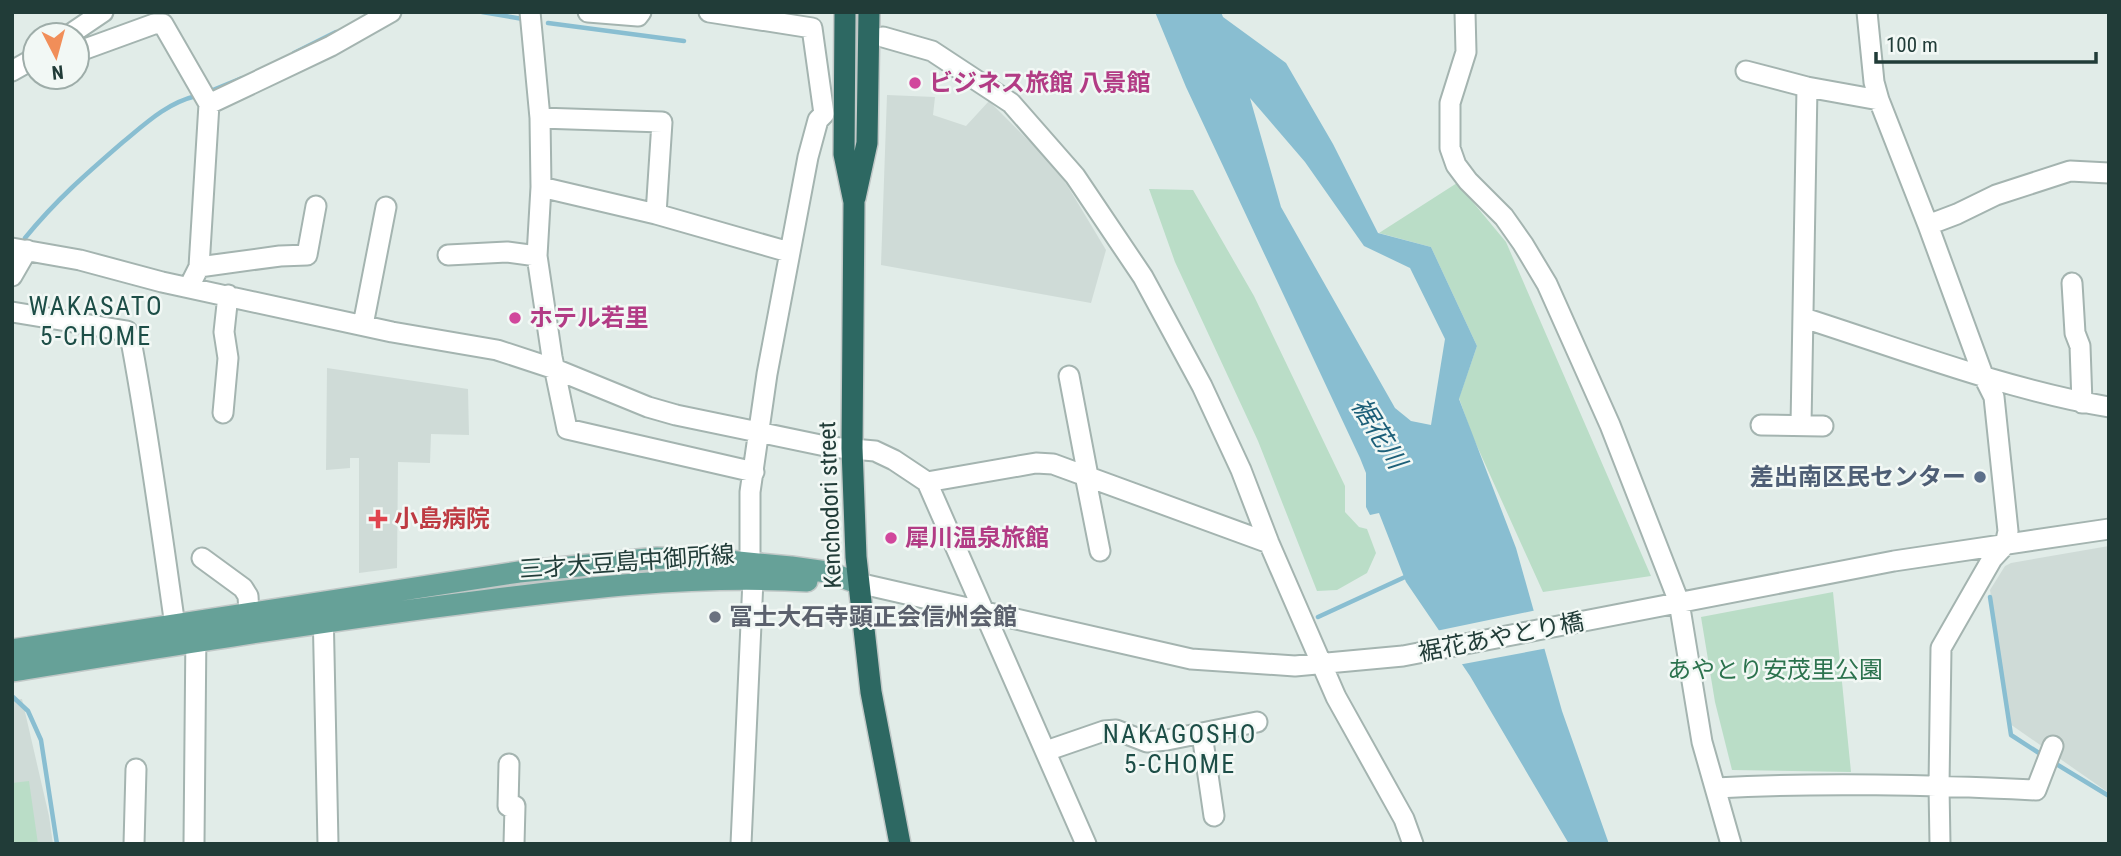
<svg xmlns="http://www.w3.org/2000/svg" width="2121" height="856" font-family="'Roboto Condensed','Noto Sans JP',sans-serif">
<rect width="100%" height="100%" fill="#e1ece8"/>
<!-- built -->
<path fill="#cfdbd7" d="M887,95L935,97L933,115L966,126L989,101L1058,170L1106,250L1091,303L881,265Z
M327,368L468,389L469,435L431,434L430,463L398,462L397,568L359,573V458H350V468L326,470Z
M2109,546V793L2010,724L1990,590L2005,566L2011,563Z
M22,699L49,816L53,844H12V700Z"/>
<!-- green -->
<path fill="#baddc7" d="M1457,183L1506,242L1651,576L1543,592L1472,435L1459,398L1477,346L1431,247L1379,233Z
M1149,189L1193,190L1254,296L1345,486V512L1359,527L1367,529L1376,553L1367,573L1337,590L1317,591L1258,441L1175,262Z
M1833,592L1851,772L1732,770L1715,702L1701,617Z
M29,781L38,844H12V783Z"/>
<!-- water -->
<path fill="#89bed1" fill-rule="evenodd" d="M1155,12H1221L1223,17L1286,63L1333,144L1378,233L1431,247L1477,346L1459,399L1516,548L1562,711L1609,844H1569L1470,676L1406,582L1379,513L1370,515L1366,507V473L1360,458L1186,87ZM1250,98L1305,162L1364,246L1410,268L1445,339L1431,425L1411,421L1395,408L1281,207Z"/>
<!-- pier -->
<path fill="#e1ece8" d="M1537,610L1548,648L1458,665L1436,631Z"/>
<g fill="none" stroke-linecap="round" stroke-linejoin="round">
<!-- stream -->
<path stroke="#89bed1" stroke-width="4.5" d="M482,12L523,19
M548,23L684,41
M294,53L336,32
M208,92L242,78
M25,238C56,200 86,174 123,142C146,123 167,103 196,96
M1990,597L2011,735L2042,755
M1318,617L1405,577
M13,697L28,711L41,740L57,844
M2053,762L2109,796"/>
<!-- minor casing -->
<g stroke="#a4b4b0" stroke-width="23">
<path id="minor" d="M530,12L540,118L541,187L537,256L552,357L567,429L754,472
M588,12L638,16L641,12
M709,12L812,28L824,114L818,120L808,157L767,374L750,492V563
M1465,12L1466,52L1450,103V148L1456,165L1468,181L1504,217L1523,244L1547,284L1610,425L1679,602L1702,742L1731,844
M1867,12L1874,82L1879,100L1928,225L1983,375L1994,397L2008,531L2005,545L1992,559L1941,648L1939,786L1940,844
M69,35L103,12
M883,37L932,51L1011,103L1075,176L1143,277L1202,386L1241,470L1269,543L1336,697L1404,819L1413,844
M77,52L154,24H163L209,104L199,267L189,287
M12,71L35,58
M1746,71L1807,87L1879,100
M209,104L331,46L391,12
M540,118L662,122L656,214
M541,187L656,214L789,252
M1928,225L1957,214L1996,195L2070,171L2109,173
M12,248L80,260L162,282L392,332L497,350L555,369L648,407L676,415L830,447L875,451L894,460L927,482L1086,844
M448,255L507,252L537,256
M199,267L280,256L307,255L316,206
M12,276L27,250
M2072,283L2075,333L2080,346L2082,403
M12,312L127,331L132,346C150,443 163,542 177,640
M1804,318C1904,350 2005,389 2109,407
M363,325L386,207
M1069,376L1088,476
M223,413L228,358L224,332L228,295
M1761,425L1823,426
M1801,425L1807,87
M1085,475L1100,551
M927,482L1036,463L1053,464L1269,543
M202,558L243,588L248,596L249,613
M858,583L1191,659L1295,666L1403,656L1894,561L2109,529
M323,606L328,844
M1202,734L1214,816
M1046,751L1104,731L1116,730L1147,742L1167,740L1257,722
M509,764L508,806H515L514,844
M1716,788C1823,782 1929,785 2036,790L2053,746
M134,844L136,769
M194,844L196,627
M741,844L753,580"/>
</g>
<!-- major casing -->
<g stroke="#c1c8c7" stroke-width="24">
<path id="major" d="M12,650L519,572L657,558L728,561L791,567L827,572L858,583
M12,671C161,647 309,623 458,604C574,589 690,574 807,581"/>
</g>
<!-- highway casing -->
<g stroke="#c1c8c7" stroke-width="24">
<path id="highway" d="M845,12L844,154L854,202L852,448L856,557L871,692L900,844
M855,198L867,143L869,12"/>
</g>
<!-- minor -->
<use href="#minor" stroke="#fff" stroke-width="19"/>
<!-- major -->
<use href="#major" stroke="#66a198" stroke-width="21"/>
<!-- highway -->
<use href="#highway" stroke="#2d6862" stroke-width="21"/>
</g>
<!-- markers -->
<g fill="#d1479c" stroke="#f2f8f5" stroke-width="2.5">
<circle cx="915" cy="83" r="7"/>
<circle cx="515" cy="318" r="7"/>
<circle cx="891" cy="538" r="7"/>
</g>
<circle fill="#5c6f8a" stroke="#f2f8f5" stroke-width="2.5" cx="1980" cy="477" r="7"/>
<path fill="#e0444e" stroke="#f2f8f5" stroke-width="2.5" d="M374.5 508.5h7v7h7v7h-7v7h-7v-7h-7v-7h7z"/>
<circle fill="#6b7280" stroke="#f2f8f5" stroke-width="2.5" cx="715" cy="617" r="7"/>
<g text-anchor="middle" dominant-baseline="central" stroke-width="5" stroke-linejoin="round" paint-order="stroke">
<!-- hotel labels -->
<g font-size="24" font-weight="bold" fill="#b23c85" stroke="#f2f8f5" text-anchor="start">
<text x="929" y="83">ビジネス旅館 八景館</text>
<text x="529" y="318">ホテル若里</text>
<text x="905" y="538">犀川温泉旅館</text>
</g>
<!-- service labels -->
<g font-size="24" font-weight="bold" fill="#4e5e75" stroke="#f2f8f5" text-anchor="end">
<text x="1966" y="477">差出南区民センター</text>
</g>
<!-- street labels -->
<g font-size="24" fill="#213c38" stroke="#f2f8f5">
<text transform="translate(830 505) rotate(-92)">Kenchodori street</text>
<text transform="translate(627 562) rotate(-4)">三才大豆島中御所線</text>
<text transform="translate(1501 637) rotate(-11)">裾花あやとり橋</text>
</g>
<!-- health labels -->
<g font-size="24" font-weight="bold" fill="#be3a42" stroke="#f2f8f5" text-anchor="start">
<text x="394" y="519">小島病院</text>
</g>
<!-- worship labels -->
<g font-size="24" font-weight="bold" fill="#5b616d" stroke="#f2f8f5" text-anchor="start">
<text x="729" y="617">冨士大石寺顕正会信州会館</text>
</g>
<!-- park labels -->
<g font-size="24" fill="#2c734e" stroke="#f2f8f5">
<text x="1775" y="670">あやとり安茂里公園</text>
</g>
<!-- neighbourhood labels -->
<g font-size="26" letter-spacing="2" fill="#1d4e47" stroke="#f2f8f5">
<text x="96" y="306">WAKASATO<tspan x="96" dy="30">5-CHOME</tspan></text>
<text x="1180" y="734">NAKAGOSHO<tspan x="1180" dy="30">5-CHOME</tspan></text>
</g>
<!-- water labels -->
<g font-size="26" font-style="italic" fill="#1c5f78" stroke="#f2f8f5">
<text transform="translate(1379 433) rotate(58)">裾花川</text>
</g>
</g>
<!-- border -->
<rect width="2121" height="856" fill="none" stroke="#213c38" stroke-width="28"/>
<!-- north arrow -->
<g transform="translate(56 56) rotate(174)"><circle r="33" fill="#f2f8f5" stroke="#9eada9" stroke-width="2"/>
<path d="M0-5L12 26L0 18L-12 26Z" fill="#f18e59"/>
<text y="-10" font-size="19" font-weight="bold" text-anchor="middle" fill="#213c38">N</text>
</g>
<!-- scale -->
<path d="M1876 52v10h220v-10" fill="none" stroke="#213c38" stroke-width="3.5"/>
<text x="1886" y="52" font-size="21" fill="#213c38" stroke="#f2f8f5" stroke-width="5" paint-order="stroke">100 m</text>
</svg>
